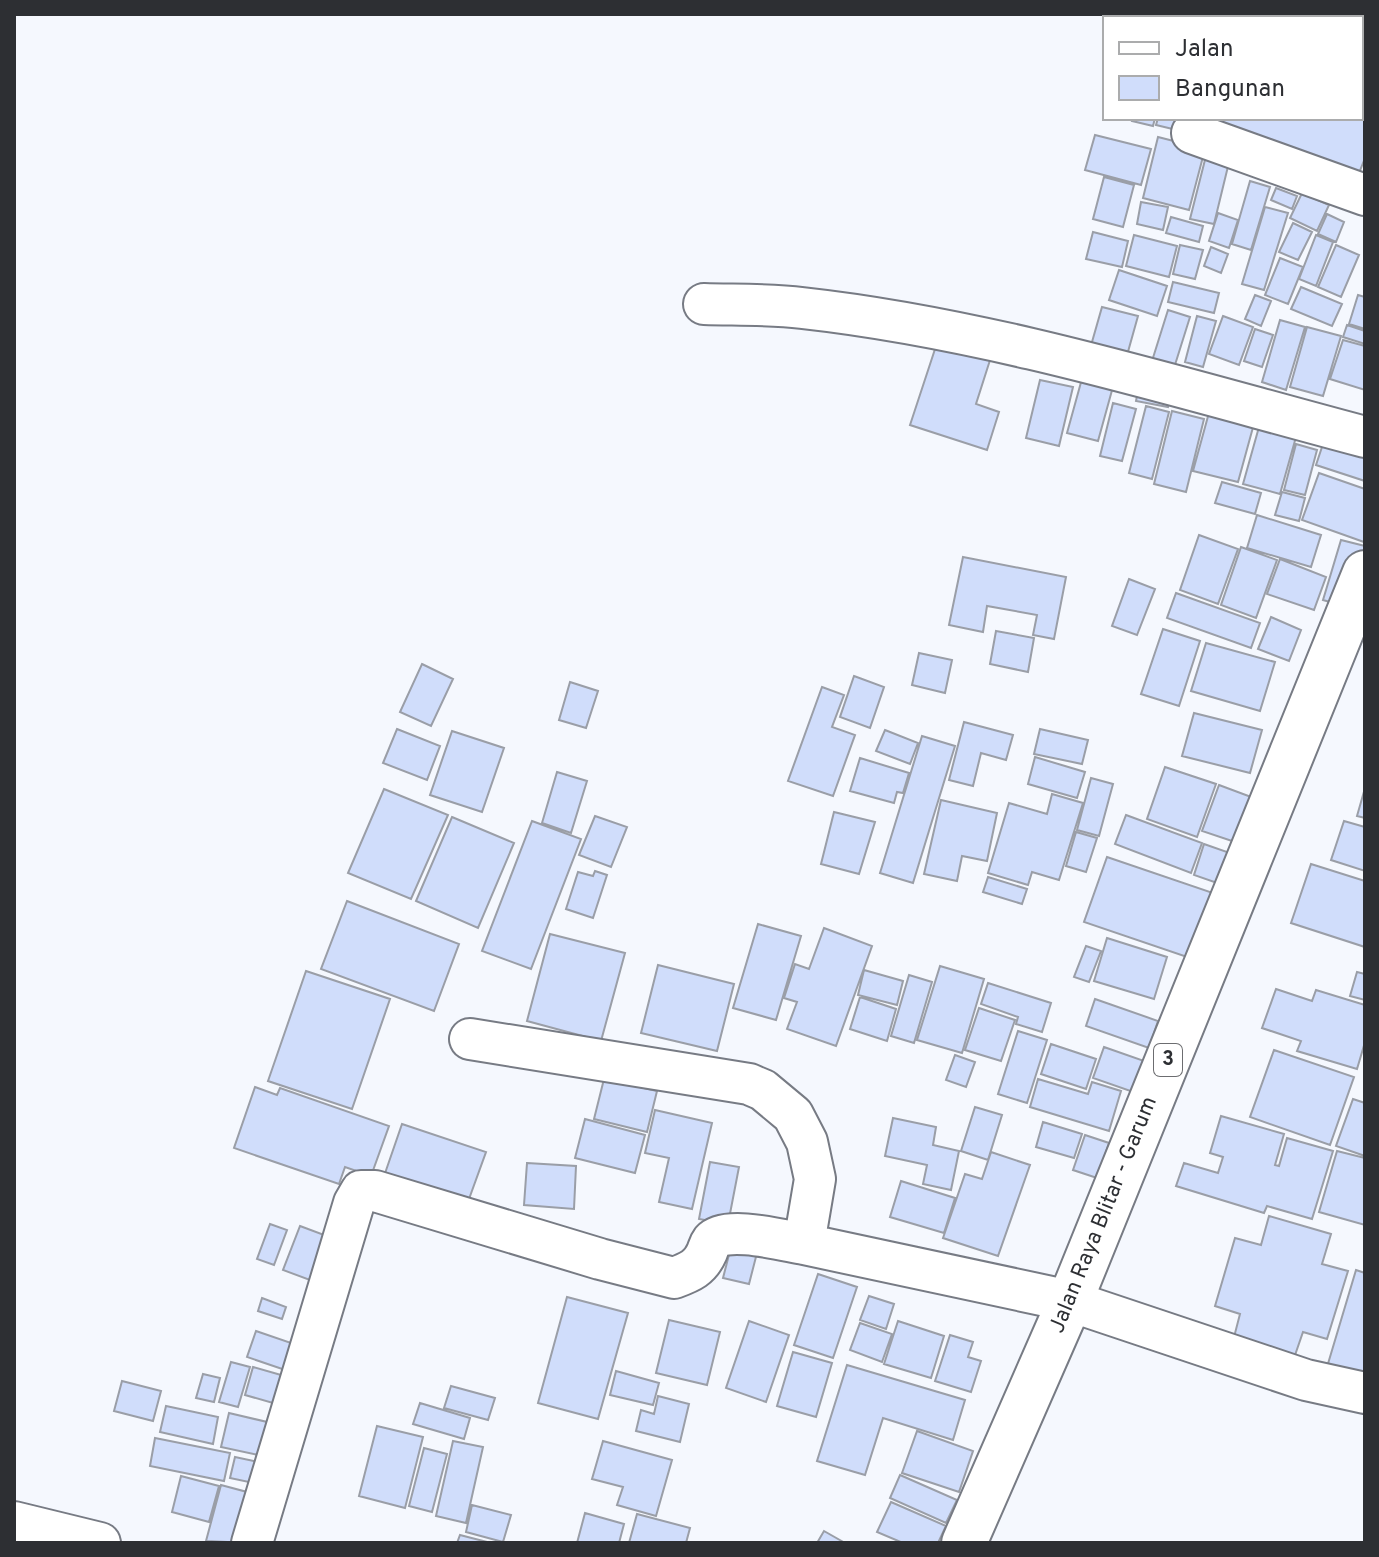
<svg xmlns="http://www.w3.org/2000/svg" width="1379" height="1557" font-family="Overpass,sans-serif">
<rect width="100%" height="100%" fill="#f5f8fe"/>
<!-- building -->
<path fill="#d0ddfb" stroke="#9a9ea7" stroke-width="2" d="M1135,14H1193L1192,18H1135Z
M1336,14H1365V158L1355,183L1207,128L1211,118H1361V18H1334Z
M1133,118H1155L1153,126L1132,121Z
M1158,118H1184L1181,131L1156,125Z
M1095,135L1151,149L1141,185L1085,170Z
M1158,137L1205,149L1189,210L1143,198Z
M1208,148L1231,154L1214,224L1190,219Z
M1104,177L1134,185L1123,227L1093,219Z
M1250,181L1270,187L1251,250L1232,244Z
M1276,188L1297,196L1292,209L1271,200Z
M1302,193L1329,205L1317,231L1290,218Z
M1141,202L1168,207L1163,230L1137,224Z
M1265,207L1288,213L1264,290L1242,284Z
M1218,213L1238,220L1229,248L1209,241Z
M1327,214L1344,222L1336,242L1318,234Z
M1171,217L1203,226L1199,242L1166,233Z
M1293,223L1312,232L1298,260L1279,252Z
M1093,232L1128,241L1122,267L1086,259Z
M1134,235L1177,246L1169,277L1126,266Z
M1316,235L1333,242L1316,286L1299,279Z
M1180,245L1203,250L1195,279L1173,274Z
M1336,245L1359,255L1341,297L1318,287Z
M1211,247L1228,254L1221,273L1204,266Z
M1280,258L1303,267L1288,304L1265,295Z
M1119,270L1167,286L1157,316L1109,300Z
M1173,282L1219,293L1214,313L1168,302Z
M1301,287L1342,304L1332,326L1291,309Z
M1255,295L1271,301L1261,326L1245,319Z
M1358,295L1365,297V329L1349,324Z
M1102,307L1138,316L1124,366L1088,356Z
M1168,310L1190,317L1174,368L1152,361Z
M1197,316L1216,321L1203,367L1185,362Z
M1223,316L1253,327L1239,365L1209,354Z
M1280,320L1305,327L1286,390L1262,382Z
M1347,325L1365,331V344L1343,337Z
M1307,327L1341,336L1323,396L1290,387Z
M1255,329L1273,335L1262,367L1244,361Z
M938,340L991,357L976,404L999,412L987,450L910,425Z
M1343,340L1365,346V390L1330,379Z
M1083,375L1114,383L1098,441L1067,433Z
M1040,380L1073,387L1059,446L1026,438Z
M1140,381L1172,387L1168,407L1136,401Z
M1113,403L1136,409L1122,461L1100,456Z
M1146,406L1169,412L1152,479L1129,473Z
M1210,409L1255,420L1238,482L1193,471Z
M1172,411L1204,419L1186,492L1154,484Z
M1259,427L1296,437L1280,494L1243,484Z
M1326,435L1365,447V481L1316,465Z
M1296,444L1317,450L1305,495L1284,490Z
M1319,473L1365,489L1364,542L1302,520Z
M1222,482L1261,493L1255,514L1215,503Z
M1282,492L1305,498L1299,521L1275,515Z
M1257,515L1321,535L1311,567L1247,548Z
M1199,535L1238,549L1218,604L1180,590Z
M1341,540L1365,546L1347,607L1323,600Z
M1241,547L1277,560L1256,618L1221,605Z
M963,557L1066,577L1054,639L1033,635L1037,615L987,606L983,632L949,625Z
M1280,559L1326,577L1314,610L1267,594Z
M1129,579L1155,589L1137,635L1112,626Z
M1176,593L1260,623L1251,648L1167,618Z
M1271,617L1301,630L1289,661L1258,649Z
M1163,629L1200,641L1179,706L1141,694Z
M996,631L1034,638L1028,672L990,664Z
M1206,643L1275,662L1260,711L1191,691Z
M919,653L952,660L945,693L912,685Z
M422,664L453,679L431,726L400,712Z
M854,676L884,687L870,728L840,717Z
M570,682L598,691L586,728L559,720Z
M822,687L844,695L832,727L855,735L833,796L788,781Z
M1194,713L1262,730L1250,773L1182,756Z
M964,722L1013,735L1006,760L981,753L973,786L949,780Z
M397,729L440,746L427,780L383,763Z
M1040,729L1088,740L1082,764L1034,754Z
M885,730L918,743L910,764L876,751Z
M452,731L504,748L482,812L430,795Z
M922,736L955,746L913,883L880,873Z
M1035,757L1085,772L1077,798L1028,784Z
M860,758L909,773L903,793L897,792L894,803L850,791Z
M1165,767L1216,784L1197,837L1147,819Z
M557,772L587,781L571,833L542,823Z
M1091,778L1113,784L1099,836L1077,830Z
M1219,785L1262,801L1238,843L1202,831Z
M1365,788V818L1357,816Z
M384,789L448,815L411,899L348,873Z
M1052,794L1083,803L1059,880L1032,872L1028,885L988,873L1009,803L1047,814Z
M941,800L997,813L987,861L962,856L957,881L924,874Z
M834,812L875,822L859,874L821,864Z
M1126,815L1202,843L1191,873L1115,844Z
M595,816L627,827L611,867L579,855Z
M452,817L514,843L478,928L416,901Z
M532,821L581,839L531,969L482,951Z
M1344,821L1365,827V871L1331,860Z
M1076,832L1097,838L1086,872L1066,866Z
M1204,844L1230,853L1220,884L1194,875Z
M1107,857L1216,894L1193,959L1084,922Z
M1311,864L1365,881V947L1291,923Z
M595,871L607,875L593,918L566,909L578,872L593,876Z
M988,877L1027,889L1022,904L983,892Z
M347,901L459,944L434,1011L321,969Z
M758,924L801,936L776,1020L733,1008Z
M824,928L872,946L836,1046L787,1029L797,1002L784,998L795,964L809,969Z
M550,934L625,953L601,1041L527,1021Z
M1107,938L1167,957L1154,999L1094,981Z
M1086,946L1101,951L1089,982L1074,977Z
M658,965L734,984L717,1051L641,1033Z
M940,966L984,979L962,1053L917,1040Z
M864,970L903,981L897,1005L858,995Z
M306,971L390,999L352,1109L268,1081Z
M1357,972L1365,974V1000L1350,996Z
M909,975L932,982L914,1043L891,1036Z
M988,983L1051,1003L1042,1032L1016,1024L1018,1017L981,1004Z
M1276,989L1312,1001L1316,990L1365,1005V1042L1357,1069L1297,1051L1301,1041L1262,1028Z
M860,997L896,1009L887,1041L850,1029Z
M1095,999L1158,1021L1149,1048L1086,1026Z
M979,1008L1015,1020L1001,1061L965,1050Z
M1018,1031L1047,1040L1027,1103L998,1094Z
M1051,1044L1096,1059L1086,1089L1041,1074Z
M1104,1047L1150,1063L1139,1094L1093,1078Z
M1274,1050L1354,1077L1330,1145L1250,1117Z
M955,1055L975,1062L966,1087L946,1080Z
M604,1079L657,1091L647,1132L594,1119Z
M1038,1079L1088,1094L1092,1082L1121,1091L1109,1131L1030,1107Z
M255,1087L277,1095L280,1088L389,1126L371,1176L345,1167L339,1184L234,1148Z
M1353,1099L1365,1103V1156L1336,1146Z
M975,1107L1002,1115L988,1160L961,1151Z
M655,1110L712,1123L692,1209L659,1202L669,1158L645,1153Z
M1221,1116L1284,1134L1275,1165L1279,1166L1287,1138L1333,1151L1312,1219L1267,1206L1264,1213L1176,1186L1184,1163L1218,1173L1223,1157L1210,1153Z
M893,1118L936,1127L933,1145L959,1151L951,1190L923,1184L927,1165L885,1156Z
M585,1119L645,1135L635,1173L575,1158Z
M1043,1122L1082,1134L1074,1158L1036,1147Z
M402,1124L486,1152L465,1210L382,1182Z
M1085,1135L1109,1143L1097,1178L1073,1170Z
M1337,1151L1365,1158V1225L1319,1212Z
M991,1152L1030,1165L998,1256L943,1238L965,1174L982,1179Z
M710,1162L739,1167L728,1224L699,1219Z
M527,1163L576,1166L574,1209L524,1205Z
M901,1181L955,1198L944,1233L890,1217Z
M1269,1216L1331,1234L1322,1264L1348,1271L1327,1339L1303,1332L1294,1358L1233,1341L1240,1314L1215,1306L1235,1238L1261,1245Z
M270,1224L287,1230L274,1265L257,1259Z
M300,1226L335,1239L318,1283L283,1270Z
M732,1243L758,1249L749,1284L723,1278Z
M1356,1270L1365,1273V1378L1327,1367Z
M818,1274L857,1287L833,1358L794,1345Z
M869,1296L894,1304L886,1329L860,1320Z
M567,1297L628,1313L598,1419L538,1403Z
M262,1298L286,1307L282,1319L258,1311Z
M669,1320L720,1332L707,1385L656,1373Z
M749,1321L789,1335L766,1402L726,1388Z
M898,1321L944,1336L931,1378L884,1364Z
M860,1323L892,1334L882,1362L850,1350Z
M256,1331L300,1346L291,1372L247,1357Z
M950,1335L973,1342L968,1357L981,1361L971,1392L935,1381Z
M793,1352L832,1363L816,1417L777,1406Z
M231,1362L250,1367L238,1407L219,1402Z
M847,1365L965,1400L953,1440L883,1418L865,1475L817,1461Z
M253,1367L288,1377L280,1405L245,1395Z
M616,1371L659,1383L653,1405L610,1395Z
M203,1374L220,1378L214,1402L196,1398Z
M122,1381L161,1391L153,1421L114,1411Z
M451,1386L495,1398L488,1420L444,1408Z
M658,1396L689,1404L680,1442L636,1431L641,1410L654,1414Z
M420,1403L470,1418L464,1439L413,1424Z
M166,1406L218,1417L213,1444L160,1432Z
M229,1413L280,1425L272,1458L221,1447Z
M377,1426L423,1437L405,1508L359,1496Z
M917,1431L973,1451L959,1492L902,1473Z
M155,1438L230,1453L224,1481L150,1466Z
M453,1441L483,1447L466,1523L436,1516Z
M603,1441L672,1460L656,1516L617,1505L623,1487L592,1479Z
M424,1448L447,1454L432,1512L409,1506Z
M235,1457L267,1464L263,1485L230,1478Z
M900,1475L957,1500L946,1523L890,1498Z
M181,1476L219,1486L209,1522L172,1512Z
M221,1485L262,1496L249,1543L206,1541Z
M891,1502L946,1526L938,1543H903L877,1532Z
M472,1505L511,1515L503,1542L466,1532Z
M585,1513L624,1524L619,1543H577Z
M637,1514L690,1528L686,1543H629Z
M824,1531L845,1543H817Z
M460,1535L491,1543H457Z"/>
<g fill="none" stroke-linecap="round" stroke-linejoin="round">
<!-- street casing -->
<g stroke="#777b84" stroke-width="44">
<path id="street" d="M1192,133L1365,195
M704,304C736,305 770,304 802,308C992,329 1180,388 1365,437
M470,1039L749,1084L763,1090L793,1115L807,1142L815,1179L804,1244L1070,1301L1306,1380L1365,1393
M14,1522L100,1543
M252,1543L354,1203L361,1191H375L600,1259L674,1278C690,1272 700,1268 707,1252C709,1247 709,1245 712,1241C726,1225 785,1241 804,1244"/>
</g>
<!-- highway casing -->
<g stroke="#777b84" stroke-width="48">
<path id="highway" d="M964,1543L1070,1301L1365,573"/>
</g>
<!-- street -->
<use href="#street" stroke="#fff" stroke-width="40"/>
<!-- highway -->
<use href="#highway" stroke="#fff" stroke-width="44"/>
</g>
<g text-anchor="middle" dominant-baseline="central" stroke-width="8" stroke-linejoin="round" paint-order="stroke">
<!-- shield labels -->
<rect fill="#fff" stroke="#6c6d70" stroke-width="2" x="1154" y="1044" width="28" height="32" rx="6"/>
<g font-size="20" font-weight="bold" fill="#2d2f33">
<text x="1168" y="1060">3</text>
</g>
<!-- street labels -->
<g font-size="22" fill="#2d2f33" stroke="#fff">
<text transform="translate(1104 1215) rotate(-68)">Jalan Raya Blitar - Garum</text>
</g>
</g>
<!-- border -->
<rect width="1379" height="1557" fill="none" stroke="#2d2f33" stroke-width="32"/>
<!-- legend -->
<rect x="1103" y="16" width="260" height="104" fill="#ffffff" stroke="#abacad" stroke-width="2"/>
<rect x="1119" y="42" width="40" height="12" fill="#ffffff" stroke="#abacad" stroke-width="2"/>
<text x="1175" y="56" font-size="24" fill="#2d2f33">Jalan</text>
<rect x="1119" y="76" width="40" height="24" fill="#d0ddfb" stroke="#abacad" stroke-width="2"/>
<text x="1175" y="96" font-size="24" fill="#2d2f33">Bangunan</text>
</svg>
